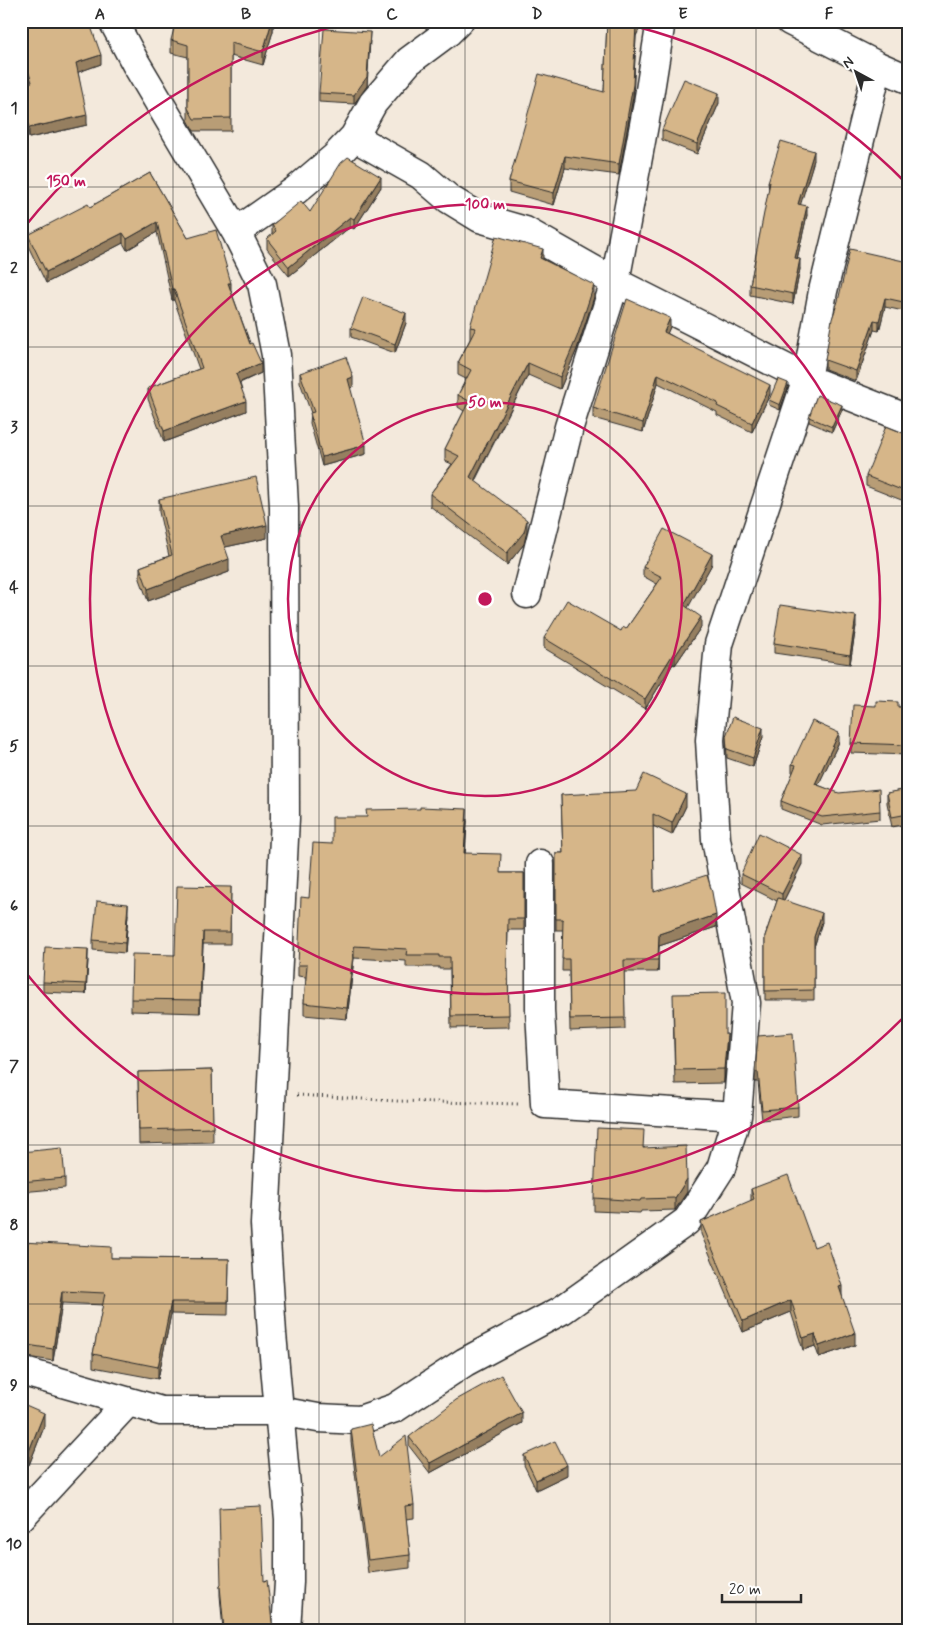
<svg xmlns="http://www.w3.org/2000/svg" width="929" height="1651" font-family="Mynerve,sans-serif">
<rect width="100%" height="100%" fill="#f3e9dc"/>
<filter id="ink" filterUnits="userSpaceOnUse"><feTurbulence type="fractalNoise" baseFrequency=".02" numOctaves="2"/><feDisplacementMap in="SourceGraphic" scale="10" xChannelSelector="R" yChannelSelector="G"/><feConvolveMatrix kernelMatrix="1 2 1 2 8 2 1 2 1" color-interpolation-filters="sRGB"/></filter>
<g filter="url(#ink)">
<g fill="none" stroke-linecap="round" stroke-linejoin="round">
<!-- minor casing -->
<g stroke="#2b2b2b" stroke-width="31">
<path id="minor" d="M113,21L135,62L236,232L262,284L276,355L284,507L285,818L265,1224L272,1334L289,1519V1582L286,1630
M790,21L878,66L908,79
M354,137L421,175L449,199L480,218L525,231L615,282L807,379L908,419
M236,232L296,190L335,157L354,137L373,103L409,61L448,32L459,21
M527,594L569,427L615,282L648,103L661,21
M540,864V1010L545,1104L737,1116L746,1003L716,839L710,740L719,644L807,379L823,291L878,66
M21,1371L161,1411H279L318,1418L360,1420L395,1408L465,1362L562,1310L687,1221L721,1168L737,1116
M21,1517L128,1402"/>
</g>
<!-- path -->
<path stroke="#2b2b2b" stroke-width="3" stroke-dasharray="1 4" stroke-linecap="butt" d="M297,1095L397,1101L518,1104"/>
<!-- minor -->
<use href="#minor" stroke="#fff" stroke-width="28"/>
</g>
<!-- wall -->
<path fill="#b89d76" stroke="#2b2b2b" d="M273,21V31L263,65L231,56V131H194L188,120V57L171,53V40Z
M607,21H643L636,36L633,97L619,175L565,168L554,205L509,192V181L604,92Z
M21,24L101,64L78,72L87,125L29,138L21,101V84L29,83L21,60Z
M370,41L367,86L354,104L319,102V93Z
M719,103L697,154L662,140V130Z
M814,160L800,204L807,215L797,259L800,269L793,304L750,295V285L769,191L768,182Z
M150,173L188,238L231,291L261,373L240,383L246,411L164,442L148,399V388L199,369L174,300H172L157,232L127,250L123,243L46,283L28,246V235L90,207Z
M381,187L354,229L350,227L289,276L267,249V239L272,235V225Z
M543,259L594,297L577,349L560,389L528,375L475,481L527,531L524,544L507,565L430,506V494L452,464L445,461V449L464,411L458,407V395L466,379L458,375V363L470,339V327Z
M908,262V312L885,307L879,331L874,330L856,381L825,369V360Z
M406,323L395,353L351,337V328Z
M670,327L667,333L770,394L752,432L717,415V412L658,383L643,432L593,418V408Z
M300,373L353,387L350,388L366,454L322,466L310,423L311,413L300,382Z
M788,388L780,410L769,405V400Z
M842,410L832,432L809,422V417Z
M908,435V497L906,496L904,501L866,486V476Z
M159,499L267,538L225,547L229,572L148,601L140,579V567L169,556L159,512Z
M712,564L687,608L701,627L675,665L673,664L645,709L544,648V638L621,631L626,629L657,584L643,576V567Z
M856,626L850,664L774,653V643Z
M898,707H908V755L851,753V743Z
M726,736L763,737L753,767L727,758Z
M839,742L818,785L880,811V819L822,825L781,809V801L793,773L792,772V764Z
M908,789V824L892,827L887,803V793Z
M561,795L686,806L672,835L653,826L654,892L716,927L659,946L658,972H624L625,1029L570,1031L569,971H562L563,930H556V853H563Z
M467,821L465,853L500,873H524V930H508L507,969H508L509,1027L451,1028L450,969H439V967H406V961L354,958L347,1019L304,1015V1003L306,977L298,976V965L309,898L332,844Z
M802,864L784,900L822,922L814,947V1000H765V936L777,901L741,883V874Z
M231,887L230,944H203L200,1013L131,1011V999L175,955Z
M128,914L125,953L93,950V940Z
M88,959L86,994L43,992V982Z
M673,1008L725,1034L727,1048L724,1083L675,1084Z
M758,1036L798,1107V1116L762,1120L758,1082H755Z
M212,1070L213,1142L139,1144L138,1072Z
M644,1147L687,1192L675,1210L641,1211L640,1213L594,1211V1198Z
M21,1152L65,1178V1188L21,1192Z
M751,1189L814,1247L842,1296L855,1345L819,1357L815,1346L803,1350L791,1312L743,1332L701,1234V1222L751,1201Z
M21,1254L111,1258L229,1259L228,1315L171,1314L158,1379L93,1367V1354L103,1305L62,1303L53,1361L21,1356Z
M21,1403L44,1427L29,1465L21,1462Z
M522,1423L430,1473L409,1446V1437Z
M351,1429L379,1457L414,1505V1518L406,1519L410,1555V1568L368,1573L351,1442Z
M524,1455L567,1475L536,1490L524,1465Z
M264,1581L273,1630H223L220,1595V1586Z"/>
<!-- shaded-wall -->
<path fill="#967f60" stroke="#2b2b2b" d="M272,21H273V31L263,65V52Z
M638,21H643L636,36L633,97L619,175V164L636,24Z
M370,32L367,86L354,104V95Z
M101,55V64L76,73V63Z
M719,93V103L697,154V144Z
M87,115V125L29,138V128Z
M814,151V160L798,213V204Z
M565,156V168L554,205V193Z
M381,177V187L354,229V219Z
M807,206V215L795,268V258Z
M350,217V227L289,276V267Z
M157,222V232L127,250V239Z
M123,233V243L46,283V272Z
M543,249V260L540,258Z
M800,259V269L793,304V294Z
M228,283H231V293Z
M594,285V297L577,349L560,389V377Z
M172,289H174V300H172Z
M885,298V307L879,331V321Z
M406,313V323L395,353V344Z
M670,318V327L664,341V332Z
M874,320V330L856,381V371Z
M261,363V373L236,384V374Z
M528,363V375L470,489V477Z
M658,374V383L643,432V423Z
M353,377V387L348,389V379Z
M788,383V388L780,410V405Z
M770,385V394L752,432V423Z
M246,401V411L164,442V431Z
M842,405V410L832,432V427Z
M366,445V454L322,466V457Z
M906,487V496L904,501V491Z
M527,520V531L524,544L507,565V553Z
M267,525V538L221,548V536Z
M712,554V564L684,615V605Z
M229,559V572L148,601V589Z
M856,616V626L850,664V655Z
M701,617V627L675,665V656Z
M673,654V664L645,709V699Z
M763,728V737L753,767V758Z
M839,733V742L815,792V784Z
M686,794V806L672,835V823Z
M467,809V821L464,865V853Z
M802,855V864L782,904V894Z
M128,904V914L125,953V943Z
M822,913V922L814,947V937Z
M716,915V927L659,946L658,972L659,934Z
M203,932V944L200,1013V1000Z
M354,946V958L347,1019V1008Z
M88,949V959L86,994V984Z
M727,1034V1048L724,1083V1069Z
M687,1179V1192L675,1210V1198Z
M842,1286V1298L839,1287Z
M62,1291V1303L53,1361V1349Z
M791,1300V1312L743,1332V1321Z
M171,1302V1314L158,1379V1367Z
M855,1333V1345L819,1357V1346Z
M815,1334V1346L803,1350V1338Z
M44,1413V1427L29,1465V1451Z
M522,1413V1423L430,1473V1463Z
M567,1465V1475L536,1490V1480Z"/>
<!-- building -->
<path fill="#d6b689" stroke="#2b2b2b" d="M30,21H89L101,55L76,63L87,115L29,128L21,91V84L32,82L21,50V24Z
M176,21H272L263,52L231,43V118L194,119L188,108V45L171,40Z
M607,21H638L636,24L633,85L619,164L565,156L554,193L509,181L539,74L604,92Z
M324,29L370,32L367,77L354,95L319,93Z
M684,79L719,93L697,144L662,130Z
M781,141L814,151L798,204L807,206L795,258L800,259L793,294L750,285L770,182H768Z
M348,157L381,177L354,219L350,217L289,267L267,239L276,231L272,225L301,201L310,212L341,163Z
M150,173L188,238L216,230L231,283H228L250,344L252,343L261,363L236,374L246,401L164,431L148,388L202,368L174,289H172L157,222L127,239L123,233L46,272L28,235L88,204L90,207Z
M496,236L543,249L540,258L594,285L577,337L560,377L528,363L470,477L527,520L524,532L507,553L430,494L459,456L445,449L469,401L458,395L471,370L458,363L476,328L470,327Z
M850,249L908,262V303L885,298L879,321L874,320L856,371L825,360L832,319L838,301Z
M363,297L406,313L395,344L351,328Z
M627,299L670,318L664,332L770,385L752,423L717,406L718,403L658,374L643,423L593,408Z
M346,357L353,377L348,379L366,445L322,457L310,413L314,412L300,373Z
M778,379L788,383L780,405L769,400Z
M817,395L842,405L832,427L809,417Z
M886,426L908,435V487H906L904,491L866,476Z
M256,477L267,525L221,536L229,559L148,589L140,567L172,555L159,499Z
M664,529L712,554L684,605L701,617L675,656L673,654L645,699L544,638L567,600L621,631L623,627L626,629L662,577L643,567Z
M780,605L856,616L850,655L774,643Z
M876,701L898,702V707H908V745L851,743L853,705L876,706Z
M733,717L763,728L753,758L727,749L726,736Z
M812,721L839,733L815,784L839,793L879,789L880,811L822,817L781,801L796,765L792,764Z
M644,774L686,794L672,823L653,814L654,892L707,875L712,892L716,915L659,934L658,960H624L625,1018L570,1019L569,959H562L563,919H556V853H563L561,795L636,791Z
M908,789V814L892,817L887,793Z
M420,807L467,809L464,853L501,854L500,873H524V919H508L507,969H508L509,1015L451,1016L450,957H439V955H406L407,949L354,946L347,1008L304,1003L307,965H298L301,897L309,898L313,843L332,844V817H367L366,810L420,809Z
M759,833L802,855L782,894L741,874Z
M177,886L231,887L230,932H203L200,1000L131,999L132,954L175,955Z
M778,898L822,913L814,937V990L765,991V936Z
M97,901L128,904L125,943L93,940Z
M45,947L88,949L86,984L43,982Z
M725,993V1034H727L724,1069L675,1070L673,994Z
M793,1033L798,1107L762,1110L758,1072H755L758,1036Z
M212,1070L213,1128L139,1130L138,1072Z
M597,1128L644,1130L643,1148L686,1146L687,1179L675,1198L641,1199L640,1201L594,1198Z
M62,1148L65,1178L21,1182V1152Z
M788,1175L814,1247L827,1242L842,1286L839,1287L855,1333L819,1346L815,1334L803,1338L791,1300L743,1321L701,1222L754,1199L751,1189Z
M22,1242L111,1247V1258L229,1259L228,1302H171L158,1367L93,1354L105,1293L62,1291L53,1349L21,1344V1254Z
M501,1375L522,1413L430,1463L409,1437L456,1400Z
M21,1403L44,1413L29,1451L21,1448Z
M371,1424L379,1457L406,1436L414,1505L405,1506L410,1555L368,1560L351,1429Z
M555,1441L567,1465L536,1480L524,1455Z
M261,1506L264,1581L267,1580L273,1630H224L220,1586L221,1585L219,1508Z"/>
</g>
<!-- grid -->
<path fill="none" stroke="#2b2b2b" stroke-width="1" stroke-opacity="0.55" d="M173,21V1630M319,21V1630M465,21V1630M610,21V1630M756,21V1630M21,187H908M21,347H908M21,506H908M21,666H908M21,826H908M21,985H908M21,1145H908M21,1304H908M21,1464H908"/>
<!-- distance rings -->
<g fill="none" stroke="#c2185b" stroke-width="2.5">
<circle cx="485" cy="599" r="197"/>
<circle cx="485" cy="599" r="395"/>
<path d="M907 1014A592 592 0 0 1 22 968M22 230A592 592 0 0 1 352 22M618 22A592 592 0 0 1 907 184"/>
</g>
<circle cx="485" cy="599" r="8" fill="#c2185b" stroke="#fff" stroke-width="2.5"/>
<g font-size="15" text-anchor="middle" font-weight="bold" fill="#c2185b" stroke="#fff" stroke-width="4.5" stroke-linejoin="round" paint-order="stroke">
<text x="66" y="186">150 m</text>
<text x="485" y="209">100 m</text>
<text x="485" y="407">50 m</text>
</g>
<!-- margin -->
<rect width="929" height="1651" fill="none" stroke="#fff" stroke-width="55"/>
<!-- north arrow -->
<g transform="translate(856 72) rotate(320)" stroke="#ffffff" stroke-width="4" paint-order="stroke">
<path d="M0-4L9 19L0 12L-9 19Z" fill="#2b2b2b"/>
<text y="-8" font-size="14" font-weight="bold" text-anchor="middle" fill="#2b2b2b">N</text>
</g>
<!-- scale -->
<path d="M722 1594v8h79v-8" fill="none" stroke="#2b2b2b" stroke-width="2.5"/>
<text x="729" y="1594" font-size="15" fill="#2b2b2b" stroke="#ffffff" stroke-width="4" paint-order="stroke">20 m</text>
<rect x="28" y="28" width="874" height="1596" fill="none" stroke="#2b2b2b" stroke-width="2"/>
<g font-size="16" text-anchor="middle" font-weight="bold" fill="#2b2b2b">
<text x="100" y="19">A</text>
<text x="246" y="19">B</text>
<text x="392" y="19">C</text>
<text x="537" y="19">D</text>
<text x="683" y="19">E</text>
<text x="829" y="19">F</text>
<text x="14" y="113">1</text>
<text x="14" y="273">2</text>
<text x="14" y="432">3</text>
<text x="14" y="592">4</text>
<text x="14" y="751">5</text>
<text x="14" y="911">6</text>
<text x="14" y="1071">7</text>
<text x="14" y="1230">8</text>
<text x="14" y="1390">9</text>
<text x="14" y="1549">10</text>
</g>
</svg>
